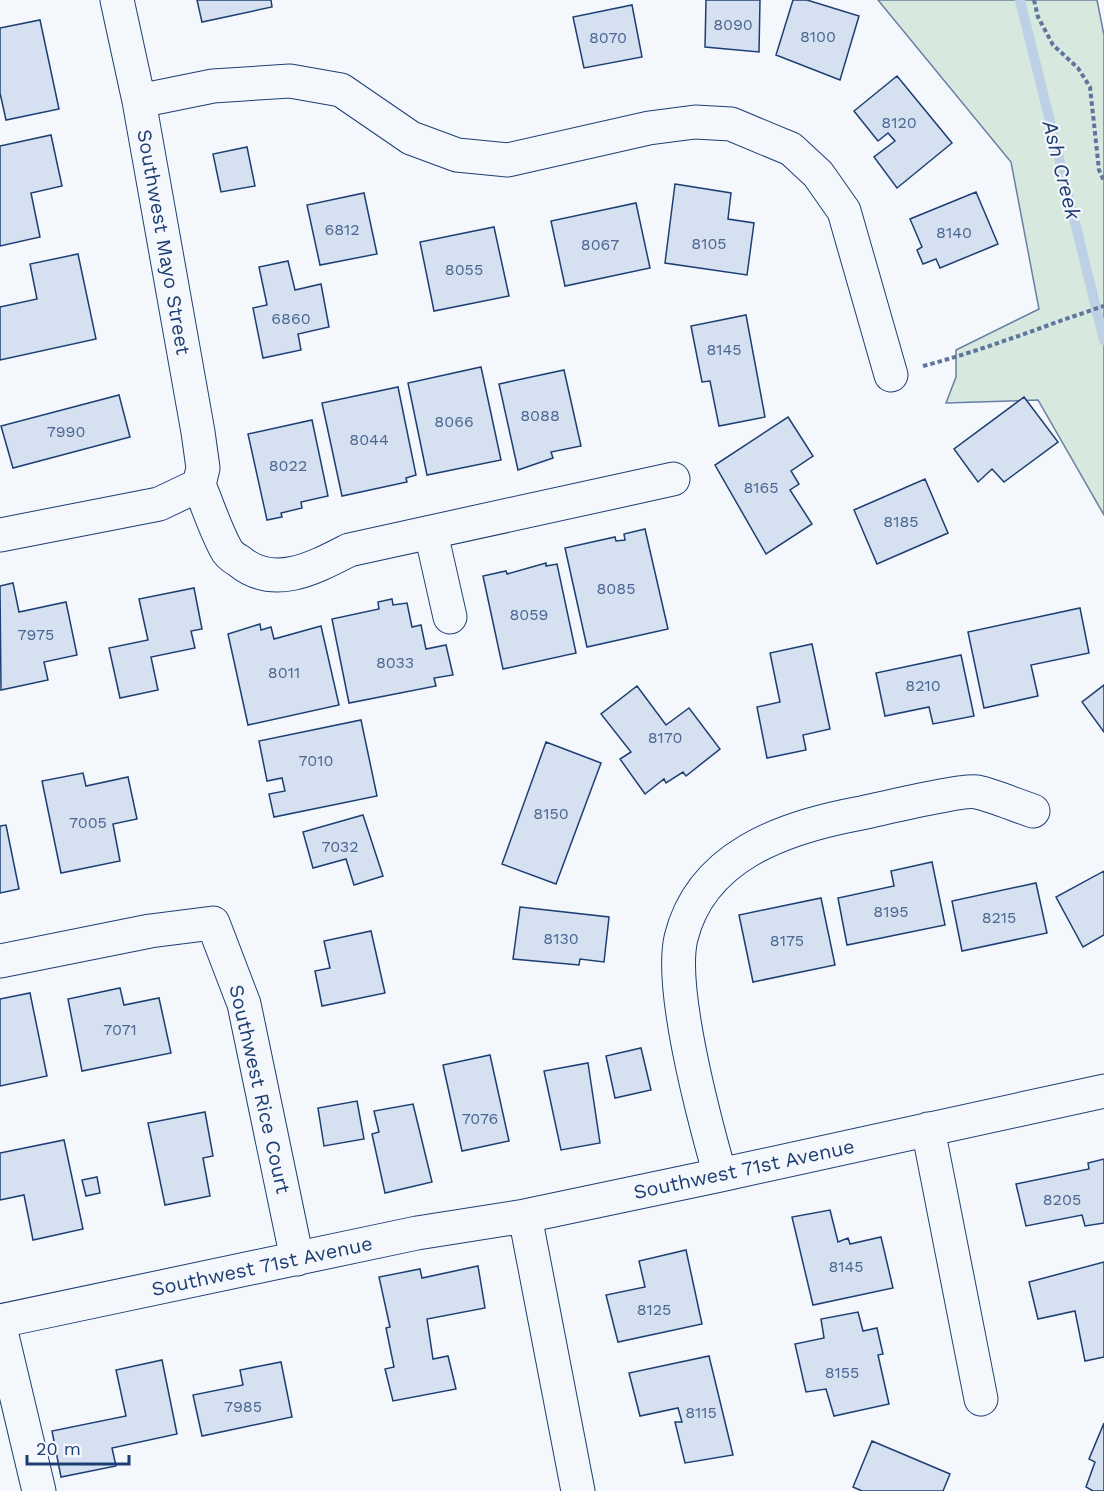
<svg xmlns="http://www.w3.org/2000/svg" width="1104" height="1491" font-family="'Work Sans',sans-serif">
<rect width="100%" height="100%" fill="#f4f7fb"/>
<!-- green -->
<path fill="#d7e8df" stroke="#687fa3" stroke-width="1.5" d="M878,0H1097L1104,35V515L1038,400L946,403L956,377V350L1039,309L1011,162Z"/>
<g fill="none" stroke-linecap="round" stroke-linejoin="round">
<!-- stream -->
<path stroke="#bed0e5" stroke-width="10" d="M1020,0L1104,340"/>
</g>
<!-- building -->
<path fill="#d5e0f0" stroke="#1d3f73" stroke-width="1.5" d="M197,0H271L272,7L202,22Z
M706,0H760L759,52L705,47Z
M793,0H807L859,16L840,80L776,55Z
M632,5L642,57L584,68L573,17Z
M40,20L59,109L6,120L0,93V28Z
M897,76L952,143L897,188L874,157L895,141L888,133L878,141L854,111Z
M51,135L62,186L31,193L40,237L0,246V146Z
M247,147L255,186L221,192L213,154Z
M675,184L731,193L728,219L754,223L747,275L665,263Z
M976,192L998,244L940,268L936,259L923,264L917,250L922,247L910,219Z
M364,193L377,254L320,265L307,205Z
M636,203L650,268L565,286L551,221Z
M494,227L509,296L434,311L420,242Z
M78,254L96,339L0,360V307L37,299L30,264Z
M288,261L295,290L321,284L329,327L298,334L301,350L263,358L253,308L267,305L259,267Z
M746,315L765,417L719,426L710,381L702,382L691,326Z
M481,367L501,460L427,475L408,383Z
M564,370L581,446L551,452L553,458L518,470L499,384Z
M398,387L416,475L406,478L407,482L342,496L322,403Z
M119,395L130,437L13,468L1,426Z
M1024,397L1058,442L1004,482L992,469L978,482L954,449Z
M788,417L813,456L791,471L799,484L790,490L812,524L766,554L715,465Z
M312,420L328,496L301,502L302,508L281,513L282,517L267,520L248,434Z
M925,479L948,533L877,564L854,510Z
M645,529L668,629L587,647L565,548L615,537L616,541L625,540L624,534Z
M546,563V566L557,564L576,653L503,669L483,576L506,571L507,574Z
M13,583L19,612L66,602L77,655L44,662L48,680L1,690L0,586Z
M194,588L202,629L191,631L195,648L151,657L158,690L120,698L109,648L148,640L139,599Z
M392,599L393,605L407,603L412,627L421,625L426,649L446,645L453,675L434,678L436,686L349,703L332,619L379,609L378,602Z
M1080,608L1089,653L1031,665L1038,696L984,708L968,632Z
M260,624L261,630L271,627L274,639L321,626L339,705L248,725L228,634Z
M812,644L830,729L803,735L806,750L767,758L757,707L780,702L770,653Z
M961,655L974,716L933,724L929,707L885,716L876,673Z
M1104,685V732L1082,702Z
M637,686L666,725L689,708L720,749L686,776L683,772L666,783L664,779L645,794L620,759L631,752L601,714Z
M361,720L377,796L274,817L269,794L285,791L282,778L267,781L259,741Z
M546,742L601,763L556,884L502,864Z
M83,773L86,786L128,777L137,819L113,824L120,861L61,873L42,781Z
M363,815L383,876L354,885L346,859L313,868L303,832Z
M6,825L19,889L0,893V826Z
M932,862L945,925L847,945L838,898L894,886L891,871Z
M1104,871V935L1083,947L1056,897Z
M1036,883L1047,933L962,951L952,901Z
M821,898L835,965L753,982L739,915Z
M520,907L609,917L604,962L580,959L579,965L513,959Z
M371,931L385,993L322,1006L315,971L330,968L324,941Z
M120,988L124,1005L159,998L171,1053L82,1071L68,999Z
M30,993L47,1076L0,1086V999Z
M641,1048L651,1090L615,1098L606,1056Z
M490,1055L509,1141L462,1151L443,1065Z
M588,1063L600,1143L561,1150L544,1071Z
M357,1101L364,1139L324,1146L318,1108Z
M413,1104L432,1182L385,1193L372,1134L379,1132L374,1111Z
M205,1112L213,1156L203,1158L210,1196L165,1205L148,1123Z
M64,1140L83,1229L33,1240L24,1195L0,1200V1153Z
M1104,1159V1223L1085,1226L1082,1215L1026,1226L1016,1184L1089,1169L1088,1163Z
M97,1177L100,1193L86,1196L82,1180Z
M830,1210L838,1242L848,1238L850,1244L881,1237L893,1288L813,1305L792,1217Z
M686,1250L702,1324L618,1342L606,1295L645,1287L639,1261Z
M1104,1262V1357L1085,1361L1075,1311L1038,1319L1029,1282Z
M478,1266L485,1308L427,1319L433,1359L448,1356L456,1389L393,1401L385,1369L394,1367L386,1328L390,1327L379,1277L420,1269L422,1278Z
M858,1312L863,1331L877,1328L883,1354L878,1355L889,1404L834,1416L826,1389L806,1392L795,1344L824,1338L821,1319Z
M709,1356L733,1455L685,1463L675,1422H682L678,1408L640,1416L629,1373Z
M162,1360L177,1434L112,1448L116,1466L61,1477L52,1431L126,1416L116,1370Z
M281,1362L292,1417L202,1436L193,1395L243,1385L240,1370Z
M1104,1423V1491H1093L1086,1487L1095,1462L1089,1459Z
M872,1441L950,1474L943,1491H862L853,1487Z"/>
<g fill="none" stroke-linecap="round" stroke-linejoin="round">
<!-- minor casing -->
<g stroke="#1d3f73" stroke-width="35">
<path id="minor" d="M117,0L139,101L198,432L203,468L199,485
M139,101L213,86L290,81L341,90L411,138L457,155L508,160L649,128L695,122L731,124L791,149L818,174L844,211L891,375
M199,485C208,506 215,529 226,549C228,554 234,558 239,561C274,590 314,568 349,550L673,479
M431,533L450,617
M0,535L159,504L199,485
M0,961L150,931L213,923L244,1004L297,1259
M928,1129L981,1399
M720,1175C705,1122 669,989 681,938C701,856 783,828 856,814C877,810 962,789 977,792C995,796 1015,805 1033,811
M525,1216L578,1491
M0,1321L417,1233L525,1216L720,1175L1104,1091
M0,1327L39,1491"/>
</g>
<!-- path -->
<path stroke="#5e769c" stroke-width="4" stroke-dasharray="4.5 3" stroke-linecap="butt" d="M1034,0L1038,17L1053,45L1078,68L1090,87L1099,170L1104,181
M923,366C985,350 1043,326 1104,306"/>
<!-- minor -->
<use href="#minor" stroke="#f4f7fb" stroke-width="33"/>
</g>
<g text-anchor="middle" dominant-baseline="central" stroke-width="4.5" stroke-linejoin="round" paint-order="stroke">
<!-- number labels -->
<g font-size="16" fill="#4b6792">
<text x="733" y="24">8090</text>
<text x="818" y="36">8100</text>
<text x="608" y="37">8070</text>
<text x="899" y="122">8120</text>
<text x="342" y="229">6812</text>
<text x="954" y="232">8140</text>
<text x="709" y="243">8105</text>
<text x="600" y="244">8067</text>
<text x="464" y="269">8055</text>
<text x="291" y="318">6860</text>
<text x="724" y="349">8145</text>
<text x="540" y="415">8088</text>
<text x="454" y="421">8066</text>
<text x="66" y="431">7990</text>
<text x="369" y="439">8044</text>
<text x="288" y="465">8022</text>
<text x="761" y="487">8165</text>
<text x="901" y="521">8185</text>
<text x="616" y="588">8085</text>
<text x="529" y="614">8059</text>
<text x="36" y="634">7975</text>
<text x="395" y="662">8033</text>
<text x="284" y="672">8011</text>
<text x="923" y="685">8210</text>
<text x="665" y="737">8170</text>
<text x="316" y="760">7010</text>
<text x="551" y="813">8150</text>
<text x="88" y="822">7005</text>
<text x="340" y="846">7032</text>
<text x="891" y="911">8195</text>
<text x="999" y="917">8215</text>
<text x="561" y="938">8130</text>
<text x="787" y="940">8175</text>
<text x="120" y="1029">7071</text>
<text x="480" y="1118">7076</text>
<text x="1062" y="1199">8205</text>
<text x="846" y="1266">8145</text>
<text x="654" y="1309">8125</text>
<text x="842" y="1372">8155</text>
<text x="243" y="1406">7985</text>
<text x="701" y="1412">8115</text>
</g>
<!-- street labels -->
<g font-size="20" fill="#1d3f73" stroke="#f4f7fb">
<text transform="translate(164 242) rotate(80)">Southwest Mayo Street</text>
<text transform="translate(260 1089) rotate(77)">Southwest Rice Court</text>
<text transform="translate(744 1169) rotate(-12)">Southwest 71st Avenue</text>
<text transform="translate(262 1266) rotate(-12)">Southwest 71st Avenue</text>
</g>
<!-- water labels -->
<g font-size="21" font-style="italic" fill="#1d3f73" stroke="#f4f7fb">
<text transform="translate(1062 170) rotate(76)">Ash Creek</text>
</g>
</g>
<!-- scale -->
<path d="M27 1455v9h102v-9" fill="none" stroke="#1d3f73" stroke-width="3"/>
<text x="36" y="1455" font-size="18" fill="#1d3f73" stroke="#f4f7fb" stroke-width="4.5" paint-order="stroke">20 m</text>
</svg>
